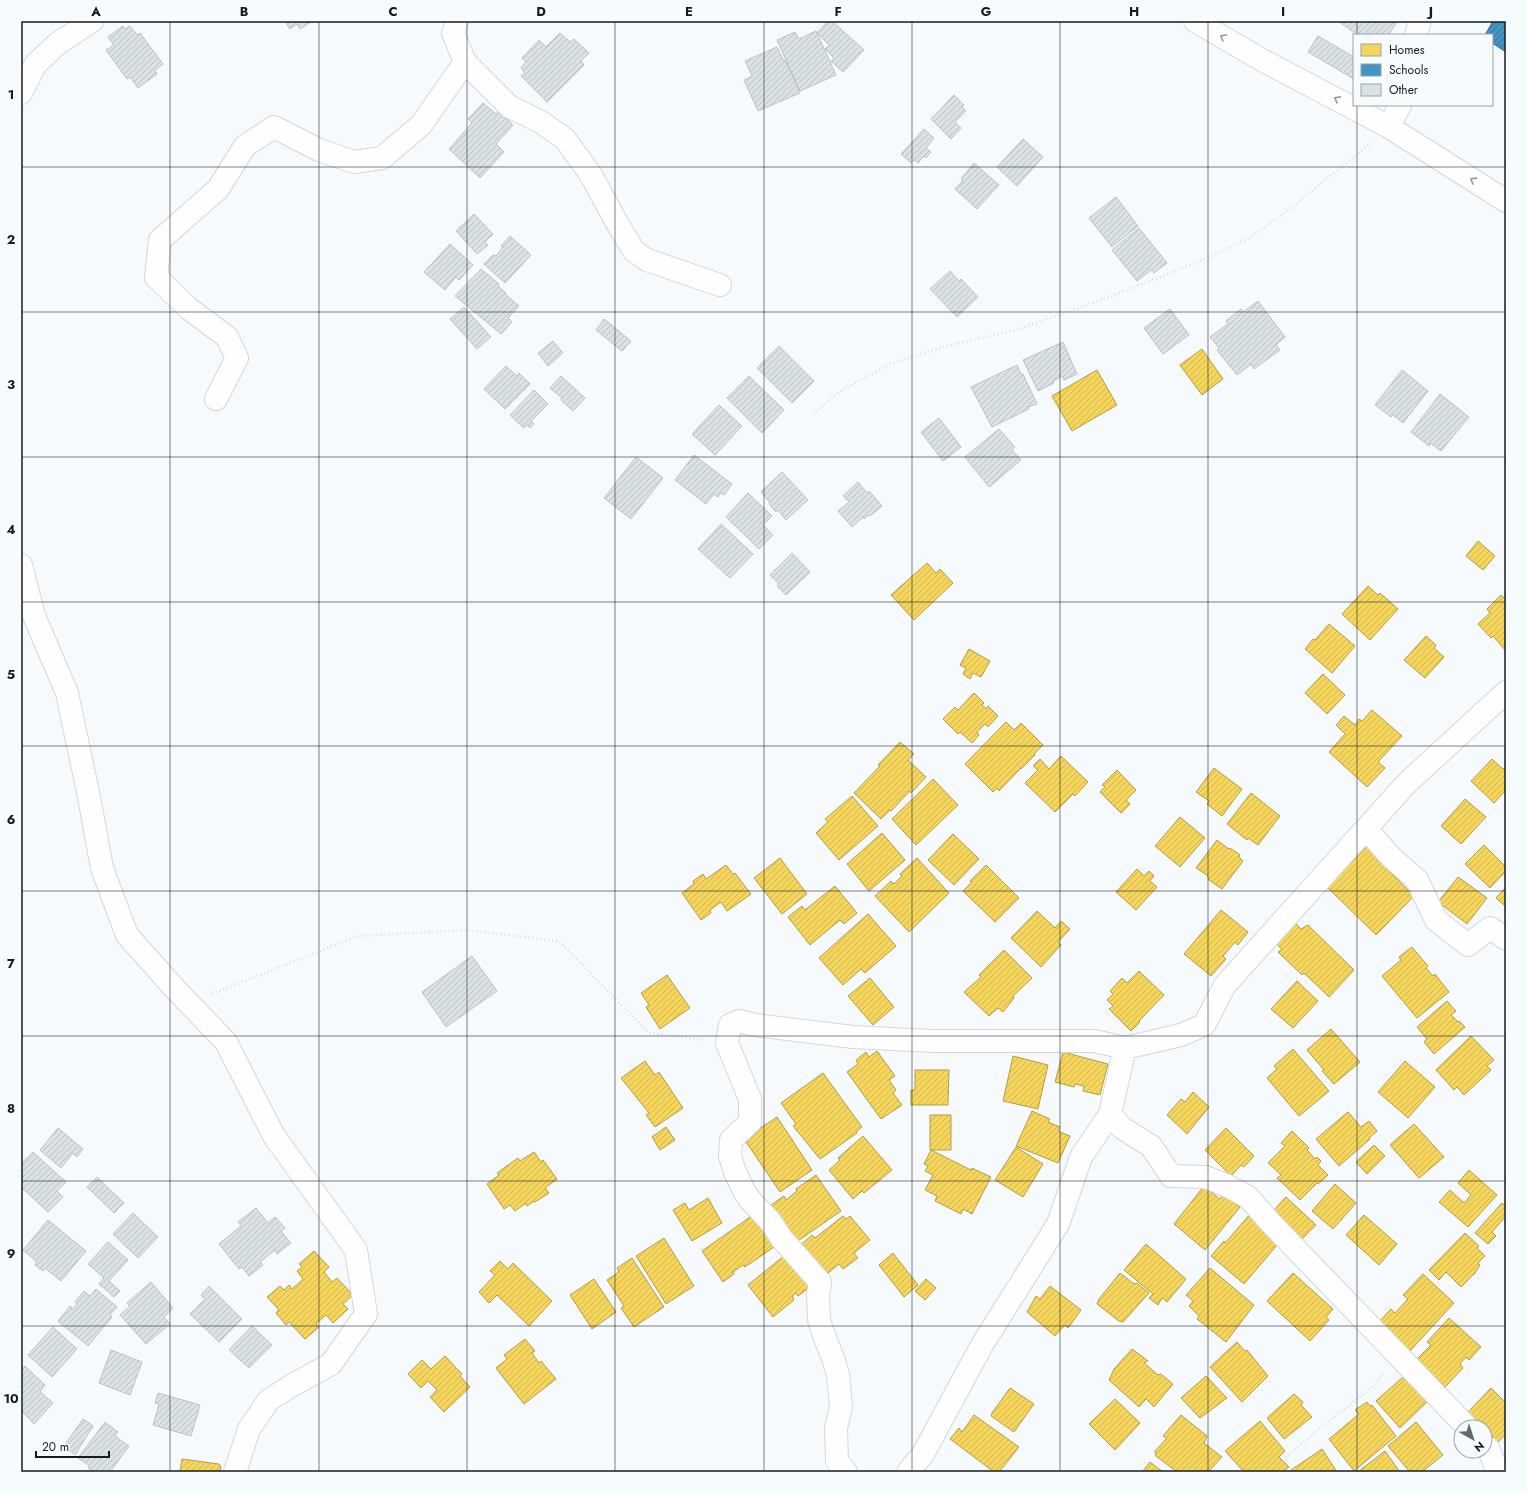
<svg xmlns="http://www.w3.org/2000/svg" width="1527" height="1493" font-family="Jost,sans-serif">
<defs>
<pattern id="homes-hatch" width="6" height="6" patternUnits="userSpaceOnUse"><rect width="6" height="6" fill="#f6d55c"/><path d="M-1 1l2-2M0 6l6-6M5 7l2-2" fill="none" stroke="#d2b650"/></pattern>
<pattern id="schools-hatch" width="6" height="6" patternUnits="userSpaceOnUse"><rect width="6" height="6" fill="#4393c3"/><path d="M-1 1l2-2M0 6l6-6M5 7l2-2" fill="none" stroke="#37779e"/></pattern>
<pattern id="building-hatch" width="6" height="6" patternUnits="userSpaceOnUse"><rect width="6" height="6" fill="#dbe2e5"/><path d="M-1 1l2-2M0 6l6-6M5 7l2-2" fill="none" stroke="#bbc1c4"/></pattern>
</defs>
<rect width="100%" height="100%" fill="#f7fafc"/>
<!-- homes -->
<path fill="url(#homes-hatch)" stroke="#b29e4a" d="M1202,349L1223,379L1202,395L1180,365Z
M1097,370L1117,405L1072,431L1052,396Z
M1478,541L1495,556L1483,570L1466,556Z
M927,563L936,573L940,569L953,583L914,620L891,595Z
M1368,586L1378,595L1380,593L1398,609L1370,640L1342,614Z
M1501,595L1506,600L1505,650L1493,636L1491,638L1478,624L1490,613L1487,609Z
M1329,624L1355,646L1332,673L1305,649L1313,639L1315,640Z
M1426,636L1436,645L1434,648L1444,657L1425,678L1404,660Z
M969,649L990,661L981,677L973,673L970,679L963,674L966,668L960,665Z
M1323,674L1345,695L1327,714L1305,693Z
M974,693L984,703L982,705L986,709L988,706L998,716L988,727L985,724L977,732L979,735L972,743L960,732L958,734L943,719L955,707L958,710Z
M1372,710L1402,736L1378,762L1385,768L1367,787L1329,752L1345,734L1336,725L1344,716L1355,725L1359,719L1362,721Z
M1006,722L1014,730L1021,723L1043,745L1034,754L1035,755L1021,769V768L999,791L997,788L993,792L965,764Z
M900,742L914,754L908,760L926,777L911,793L910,791L891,811L890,810L881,819L854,793L880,766L878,765Z
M1061,756L1088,782L1075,796L1073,794L1055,812L1025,783L1038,770L1033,766L1040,759L1049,769Z
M1492,759L1503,769L1506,766V790L1494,803L1471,781Z
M1214,768L1242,789L1222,816L1207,804L1209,801L1196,792Z
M1117,770L1136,790L1126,800L1130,804L1121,813L1100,792L1105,787L1102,785Z
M933,779L958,805L916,845L892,819Z
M1251,793L1280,816L1258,845L1248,838L1247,840L1227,824Z
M852,796L878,826L839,860L816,833L828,822L825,819Z
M1465,799L1486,817L1461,844L1441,826Z
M1180,817L1205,838L1180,867L1155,846Z
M882,833L905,860L869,891L847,864Z
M953,834L979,859L954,885L928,860Z
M1370,838L1391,859L1384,866L1414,896L1376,935L1324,884Z
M1217,840L1229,849L1230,848L1240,855L1239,857L1243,861L1222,889L1209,880L1207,875L1196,868Z
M1484,845L1506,867V871L1490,888L1465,864Z
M780,858L807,894L782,914L754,878Z
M917,858L949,893L909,932L875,896L891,881L894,884L902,876L900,874Z
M726,865L733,874L735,873L751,894L727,911L721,902L710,910L711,913L701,920L682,893L694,884L693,881L703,874L706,879Z
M986,865L1019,898L995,922L963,891L972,882L970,881Z
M1137,869L1144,876L1149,871L1154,876L1150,881L1157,887L1136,910L1116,892Z
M1458,877L1487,898L1467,924L1438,902Z
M835,886L857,913L844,924L840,920L810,945L788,917L802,906L805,910Z
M1506,887V907L1496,898Z
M1221,910L1248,932L1238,945L1235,942L1223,956L1226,959L1211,976L1184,954Z
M1037,911L1055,928L1061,921L1070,929L1058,942L1061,945L1041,967L1011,938Z
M868,914L896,946L865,973L861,969L843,985L819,958Z
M1294,922L1301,929L1308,925L1354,970L1329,997L1304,973L1302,975L1278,952L1282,949L1274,942Z
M1412,947L1428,966L1426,968L1433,976L1435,974L1449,992L1417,1018L1382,976L1401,960L1399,957Z
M1004,950L1032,978L1013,996L1014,998L1003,1012L998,1008L989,1016L964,992L981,977L979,975Z
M1139,971L1164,995L1139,1021L1140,1022L1131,1031L1109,1009L1113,1006L1107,1000L1113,994L1110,991L1122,978L1127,983Z
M667,975L690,1008L660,1029L646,1007L649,1005L641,993Z
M870,978L894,1007L873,1025L848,996Z
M1297,981L1318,1001L1293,1028L1271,1009Z
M1447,1001L1456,1011L1451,1015L1458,1022L1459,1021L1465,1027L1434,1054L1424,1042L1427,1039L1417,1027Z
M1331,1029L1360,1062L1334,1084L1322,1071L1324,1070L1307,1050Z
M1471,1036L1494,1060L1487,1066L1491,1070L1464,1095L1457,1087L1454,1090L1436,1070Z
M1293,1049L1329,1091L1299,1116L1267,1078L1277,1069L1274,1066Z
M877,1051L895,1076L889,1080L896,1090L893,1093L902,1105L881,1119L847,1072L858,1064L856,1060L866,1052L869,1057Z
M1063,1052L1108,1064L1100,1095L1083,1091L1084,1086L1075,1084L1074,1087L1055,1082Z
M1013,1056L1048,1065L1038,1109L1003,1101Z
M645,1061L655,1075L659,1072L683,1108L655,1127L646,1115L649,1113L621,1078Z
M1405,1061L1435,1087L1408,1118L1378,1092Z
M915,1070H949L948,1105H911V1090H915Z
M823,1073L862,1127L856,1132L857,1133L820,1159L793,1126L796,1124L781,1103Z
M1193,1092L1209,1107L1187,1134L1167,1115L1181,1099L1185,1102Z
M1032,1111L1050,1119L1048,1122L1060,1127L1058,1131L1070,1136L1058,1163L1016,1146Z
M1348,1112L1361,1127L1369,1121L1377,1131L1369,1138L1370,1139L1339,1166L1316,1139Z
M930,1115H951V1150H930Z
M777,1117L812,1170L780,1192L744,1139Z
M1414,1124L1444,1157L1419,1178L1390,1145Z
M666,1127L675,1140L660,1150L652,1137Z
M1226,1128L1254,1156L1244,1167L1241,1165L1231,1176L1205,1150Z
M1292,1131L1309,1148L1307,1150L1315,1159L1317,1157L1321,1161L1318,1165L1328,1175L1318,1184L1317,1183L1300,1200L1277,1178L1281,1175L1268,1163L1285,1146L1281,1143Z
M863,1136L892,1170L864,1193L862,1191L853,1199L829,1170L840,1160L838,1158Z
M1374,1145L1385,1156L1367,1174L1356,1162Z
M1016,1147L1043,1164L1023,1197L995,1180Z
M931,1150L971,1170L972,1168L991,1177L972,1214L963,1209L961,1214L935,1201L937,1196L925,1190L933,1175L925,1171L928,1166L924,1164Z
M534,1152L541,1162L543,1160L557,1179L545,1188L549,1193L535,1202L534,1201L527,1206L526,1203L515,1211L510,1205L504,1209L487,1184L499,1175L497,1173L518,1158L520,1161Z
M1469,1170L1497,1195L1468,1227L1439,1202L1450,1190L1464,1203L1471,1195L1458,1183Z
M816,1175L841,1211L792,1245L767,1208L784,1196L786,1200L797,1191L796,1189Z
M1335,1184L1356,1203L1333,1229L1312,1211Z
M1204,1186L1220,1199L1224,1194L1240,1207L1205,1250L1174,1224Z
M1286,1197L1316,1225L1302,1239L1273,1211Z
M708,1198L722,1223L692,1241L673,1210L685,1203L689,1210Z
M1502,1203L1506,1207V1216L1492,1232L1496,1236L1488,1244L1475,1233Z
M1252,1212L1283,1238L1244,1284L1211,1256L1224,1241L1225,1243Z
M753,1215L774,1247L745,1267L743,1265L733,1272L734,1274L723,1282L702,1251Z
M1364,1215L1397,1244L1379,1265L1346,1235Z
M843,1216L846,1219L850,1216L870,1240L854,1253L858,1258L843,1269L839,1264L821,1279L796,1249L812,1235L815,1238Z
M1465,1233L1479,1246L1477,1248L1485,1256L1478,1263L1480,1265L1475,1273L1461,1287L1446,1272L1439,1280L1429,1270Z
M664,1238L694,1286L666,1304L636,1256Z
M1146,1244L1186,1279L1167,1302L1162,1298L1158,1305L1149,1298L1153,1294L1124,1270Z
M314,1251L329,1267L324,1272L332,1282L337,1278L353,1295L343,1304L348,1309L333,1323L326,1315L316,1324L319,1327L305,1339L289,1322L286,1325L276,1313L279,1310L267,1297L280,1286L284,1290L289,1285L292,1289L303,1279L297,1271L302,1267L299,1264Z
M790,1251L815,1283L798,1296L796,1293L792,1296L794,1300L773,1317L748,1285Z
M893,1253L918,1285L904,1297L879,1265Z
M632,1258L664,1307L634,1327L621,1308L624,1306L607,1280L619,1272L617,1268Z
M500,1261L508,1269L513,1263L552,1301L529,1326L497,1295L489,1303L479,1292L495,1275L490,1271Z
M1210,1268L1254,1305L1226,1342L1197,1319L1199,1316L1189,1306L1193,1301L1186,1295Z
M1120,1273L1134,1284L1137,1283L1149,1293L1123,1322L1119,1321L1097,1304L1099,1299Z
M1293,1273L1333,1309L1326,1317L1329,1320L1310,1341L1267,1301Z
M1423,1274L1454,1303L1409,1352L1378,1323L1391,1309L1395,1313L1408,1299L1403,1295Z
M594,1279L616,1312L592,1329L570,1295Z
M926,1279L936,1288L925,1300L915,1291Z
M1050,1286L1081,1310L1068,1328L1065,1325L1055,1336L1027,1312L1036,1296L1040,1299Z
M1449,1318L1481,1347L1469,1360L1466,1357L1460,1364L1463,1368L1445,1387L1416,1360L1431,1345L1427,1342Z
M525,1339L535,1351L532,1353L539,1363L541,1361L556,1379L524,1404L496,1368L507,1359L504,1355Z
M1237,1342L1245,1351L1247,1350L1268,1376L1242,1402L1210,1367Z
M1132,1349L1148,1361L1144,1363L1158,1375L1161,1374L1173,1384L1154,1407L1146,1399L1139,1407L1109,1380L1114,1369Z
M445,1356L462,1374L460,1376L470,1387L444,1412L430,1397L437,1390L428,1381L421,1388L408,1374L422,1360L431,1369Z
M1206,1376L1227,1398L1200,1418L1181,1398Z
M1404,1376L1427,1402L1400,1428L1376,1401Z
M1010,1388L1034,1404L1014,1432L991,1416L992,1413Z
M1491,1388L1506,1403V1434L1498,1442L1485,1429V1427H1483L1468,1412Z
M1294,1394L1303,1402L1301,1405L1312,1417L1284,1439L1267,1418Z
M1115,1399L1140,1423L1115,1450L1089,1424Z
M1367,1402L1370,1406L1372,1405L1396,1436L1354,1471L1329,1439L1359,1414L1355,1410Z
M974,1415L1019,1447L999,1472H994L950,1439L959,1428L962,1432Z
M1181,1415L1207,1436L1204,1443L1222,1457L1208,1472H1177L1156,1456L1155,1451L1167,1438L1163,1436Z
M1260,1421L1285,1451L1279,1457L1289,1467L1283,1472H1244L1225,1451Z
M1416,1422L1443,1455L1422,1472H1410L1388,1446Z
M1322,1449L1337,1472H1292L1291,1470Z
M1385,1451L1400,1472H1360L1359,1471Z
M182,1459L219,1464L221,1467L220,1472H180Z
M1150,1462L1163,1472H1142Z"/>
<!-- schools -->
<path fill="url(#schools-hatch)" stroke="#356f92" d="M1493,21H1506V52L1492,43V35H1485Z"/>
<!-- building -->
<path fill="url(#building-hatch)" stroke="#bcc2c5" d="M285,21H312L300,29L297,24L290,29Z
M828,21H832L864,50L843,72L831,61L834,58L825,49L829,45L817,33Z
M1343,21H1398L1388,35H1357L1341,23Z
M123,26L125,29L130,26L137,35L140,33L163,64L155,70L157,74L138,88L130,77L127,79L106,50L114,45L108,37Z
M816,31L836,75L800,91L777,40L795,32L799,39Z
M560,33L570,42L574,39L589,53L581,61L584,65L547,102L521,76L525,73L521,68L526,62L522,58L539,40L546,47Z
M1318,36L1354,57V79L1308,52Z
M777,47L784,61L785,60L800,93L758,111L744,80L752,76L745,61Z
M954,95L964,105L962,107L966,111L955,122L961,128L951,139L931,119Z
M483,103L496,114L499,111L513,125L496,144L504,152L480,178L449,149L472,123L468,119Z
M924,129L934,138L926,148L931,152L926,158L924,156L918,163L914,160L911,163L901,154Z
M1023,139L1043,157L1017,186L997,167Z
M974,163L999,185L977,209L955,189L963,180L961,179Z
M1116,197L1138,226L1112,247L1089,218Z
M474,214L493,234L485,242L488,245L477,254L456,231Z
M1139,228L1167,263L1154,273L1151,270L1137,281L1112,250Z
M510,236L531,255L505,283L484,264L493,255L496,256L503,247L501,246Z
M450,244L473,265L459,280L456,277L445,290L424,272Z
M481,269L499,284L498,286L506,293L505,294L519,306L508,318L512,322L501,334L455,296Z
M950,271L959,281L961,279L978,297L957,317L930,289Z
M1258,301L1285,337L1276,345L1280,350L1254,369L1251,364L1237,375L1217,350L1219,348L1210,337L1228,324L1226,321L1241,309L1243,312Z
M464,307L491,337L477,349L450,319Z
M1170,309L1189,335L1163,354L1144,328Z
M604,319L631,341L622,351L596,330Z
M553,341L563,353L548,366L538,353Z
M1063,342L1077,374L1064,380L1063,376L1053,381L1054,383L1038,391L1023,360Z
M779,346L814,381L792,403L757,368Z
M1017,365L1021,374H1023L1037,404L1028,407L1029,409L992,427L971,387Z
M506,366L517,376L519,373L530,384L505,409L484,389Z
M1402,370L1428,391L1403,423L1393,415L1391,417L1375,405Z
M561,376L585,398L573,411L561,400L562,398L550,388Z
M749,376L784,410L762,433L727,398Z
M534,390L548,404L531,421L534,424L530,428L527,425L524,428L510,415Z
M1440,394L1469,417L1441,451L1430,443L1429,446L1411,432Z
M719,405L742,426L715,455L692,434Z
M939,418L961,447L943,461L921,432Z
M999,429L1015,447L1012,450L1021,460L989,487L965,457Z
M694,455L732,484L724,495L721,493L718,497L714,494L706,504L675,480Z
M636,457L663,478L631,519L604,498Z
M782,472L808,500L786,520L778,510L776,512L769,504L770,503L761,492Z
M858,482L867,493L869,491L882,506L870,516L869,515L864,519L863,517L852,527L838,511L849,502L843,496Z
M748,493L772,516L763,525L773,535L759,549L726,517Z
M721,524L753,554L730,578L698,549Z
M792,553L810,572L786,595L777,586L779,584L770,575Z
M472,956L497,991L446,1027L422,992Z
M58,1128L83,1149L77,1157L73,1153L61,1168L40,1150Z
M33,1152L66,1182L57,1191L63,1197L48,1212L21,1187V1164Z
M97,1177L124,1203L114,1213L87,1187Z
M256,1208L268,1223L275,1217L285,1228L281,1231L291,1243L277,1254L275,1250L260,1262L263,1265L249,1276L242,1267L239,1269L219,1244L241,1226L238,1222Z
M133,1213L158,1237L138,1258L113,1234Z
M48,1220L86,1251L61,1281L45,1268L43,1271L35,1265L37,1262L23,1250Z
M108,1242L128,1260L109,1281L120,1291L114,1297L99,1284L104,1278L88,1264Z
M151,1282L173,1308L164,1317L170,1324L146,1344L120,1315L130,1306L127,1303Z
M209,1286L242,1319L219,1342L190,1314L205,1299L201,1295Z
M96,1289L117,1307L110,1315L112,1317L88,1346L58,1321L70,1306L73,1309L77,1304L75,1302L84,1291L90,1296Z
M252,1326L272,1345L249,1368L229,1350Z
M53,1327L77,1349L52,1377L28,1355Z
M111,1350L142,1362L130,1395L99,1383Z
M25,1366L45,1385L40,1392L53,1403L34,1424L22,1411L21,1412V1370Z
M158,1393L200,1405L191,1436L153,1425L159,1404L155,1403Z
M83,1419L93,1426L75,1455L64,1446Z
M105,1422L118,1432L115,1436L129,1446L110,1472H93L88,1468L90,1466L78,1458Z"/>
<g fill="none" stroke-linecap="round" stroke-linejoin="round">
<!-- minor casing -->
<g stroke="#d2d8db" stroke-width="24">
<path id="minor" d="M457,21L453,33L465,62L510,107L541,122L565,139L591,175L617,223L634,251L647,260L720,285
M1195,21L1262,60L1389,127L1506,201
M1416,35L1420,21
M21,93L35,65L57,44L92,21
M1389,127L1400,105
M216,399L237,358L227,337L188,308L156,277L160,240L218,189L245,146L274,127L319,150L354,162L382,158L421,125L465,62
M21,565L34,616L67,693L89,797L102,868L127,935L176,990L226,1042L274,1136L356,1250L366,1314L331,1364L291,1386L269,1400L249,1429L235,1472
M1366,829L1392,858L1417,880L1436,920L1468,945L1490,928L1506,939
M1110,1114L1122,1128L1151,1146L1171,1176L1205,1177L1226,1185L1248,1197L1269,1221L1467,1427
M1488,1448L1498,1472
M846,1472L837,1461L836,1428L841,1407L838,1375L834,1361L822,1330L819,1319L818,1294L820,1282L782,1239L770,1221L751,1201L744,1191L735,1172L730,1156L731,1140L750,1122V1099L727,1043L730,1025L739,1021L755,1025L853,1037L932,1041H1094L1125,1048L1181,1035L1204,1025L1225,985L1407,783L1506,692
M908,1472L923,1454L982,1345L1058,1224L1081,1157L1110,1114L1125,1048"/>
</g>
<!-- path -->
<path stroke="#d9dbdc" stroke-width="2.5" stroke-dasharray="1 3" stroke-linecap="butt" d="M813,414L839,392L890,364L943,347L1016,330L1101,300L1203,260L1249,238L1286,212L1371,143
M212,994L358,936L465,930L559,941L649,1033L704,1040
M1289,1472L1290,1467L1285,1458L1330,1420L1374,1386L1384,1373"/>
<!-- minor -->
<use href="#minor" stroke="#fefeff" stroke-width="22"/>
</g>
<!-- one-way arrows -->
<defs><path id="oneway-chevron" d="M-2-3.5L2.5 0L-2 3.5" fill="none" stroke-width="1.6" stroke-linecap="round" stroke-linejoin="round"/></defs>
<g stroke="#95989b">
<use href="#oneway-chevron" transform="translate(1223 37) rotate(-149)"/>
<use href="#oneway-chevron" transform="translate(1337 99) rotate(-152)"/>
<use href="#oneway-chevron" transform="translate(1473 180) rotate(-148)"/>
</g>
<!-- grid -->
<path fill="none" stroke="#141c20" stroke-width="1" stroke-opacity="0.55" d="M170,21V1472M319,21V1472M467,21V1472M615,21V1472M764,21V1472M912,21V1472M1060,21V1472M1208,21V1472M1357,21V35M1357,105V1472M21,167H1506M21,312H1506M21,457H1506M21,602H1506M21,746H1506M21,891H1506M21,1036H1506M21,1181H1506M21,1326H1506"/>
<!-- border -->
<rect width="1527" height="1493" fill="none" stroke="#f6fbfd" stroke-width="44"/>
<!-- legend -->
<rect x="1353" y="34" width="140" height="72" fill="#f6fbfd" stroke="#9ca2a5"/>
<rect x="1361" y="44" width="20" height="12" fill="#f6d55c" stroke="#9ca2a5"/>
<text x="1389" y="54" font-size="12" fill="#141c20">Homes</text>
<rect x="1361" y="64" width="20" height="12" fill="#4393c3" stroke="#9ca2a5"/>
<text x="1389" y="74" font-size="12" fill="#141c20">Schools</text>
<rect x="1361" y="84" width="20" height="12" fill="#dbe2e5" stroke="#9ca2a5"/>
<text x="1389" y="94" font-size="12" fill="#141c20">Other</text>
<!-- north arrow -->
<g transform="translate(1473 1439) rotate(141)"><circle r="19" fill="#f6fbfd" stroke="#9ca2a5"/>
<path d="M0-3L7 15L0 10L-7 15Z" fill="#636a6d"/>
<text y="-6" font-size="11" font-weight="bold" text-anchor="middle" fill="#141c20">N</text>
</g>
<!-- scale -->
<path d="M36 1451v6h73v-6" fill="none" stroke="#141c20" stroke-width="2"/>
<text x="42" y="1451" font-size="12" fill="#141c20" stroke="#f6fbfd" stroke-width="3" paint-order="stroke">20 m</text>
<rect x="22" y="22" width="1483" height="1449" fill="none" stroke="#141c20" stroke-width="1.5"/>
<g font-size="13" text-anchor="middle" font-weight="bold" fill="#141c20">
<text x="96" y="16">A</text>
<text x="244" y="16">B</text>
<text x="393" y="16">C</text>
<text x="541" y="16">D</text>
<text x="689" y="16">E</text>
<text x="838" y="16">F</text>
<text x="986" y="16">G</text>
<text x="1134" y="16">H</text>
<text x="1283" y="16">I</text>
<text x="1431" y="16">J</text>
<text x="11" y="99">1</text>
<text x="11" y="244">2</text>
<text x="11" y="389">3</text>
<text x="11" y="534">4</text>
<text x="11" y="679">5</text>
<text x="11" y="824">6</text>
<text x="11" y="968">7</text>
<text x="11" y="1113">8</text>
<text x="11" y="1258">9</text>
<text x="11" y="1403">10</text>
</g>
</svg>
